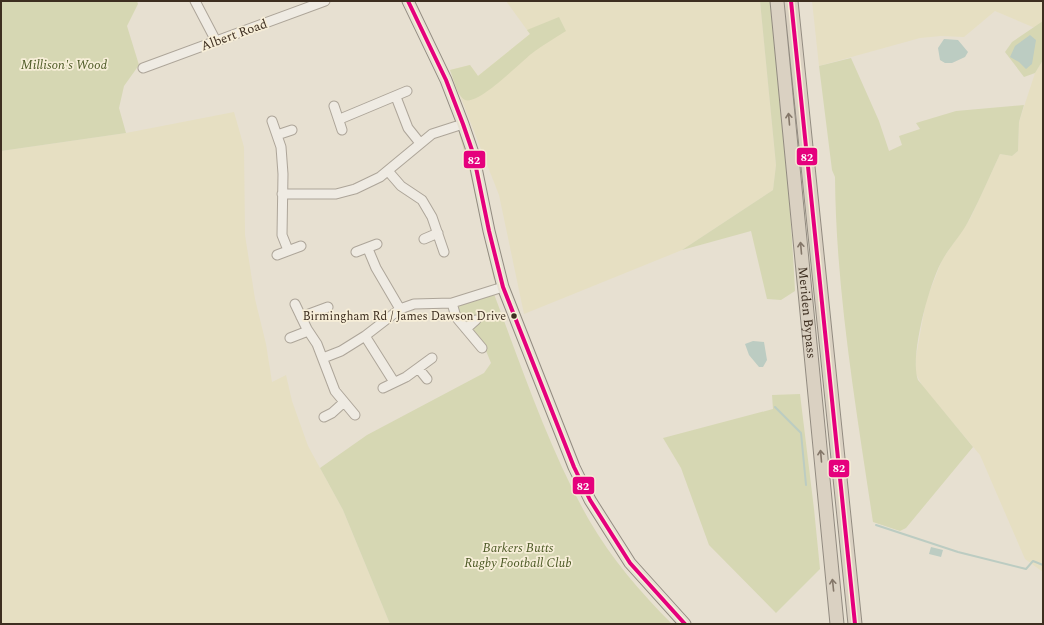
<svg xmlns="http://www.w3.org/2000/svg" width="1044" height="625" font-family="Spectral,serif">
<rect width="100%" height="100%" fill="#e7e0d1"/>
<!-- farmland -->
<path fill="#e6dfc2" d="M506,1H760L776,165L773,190L682,250L524,314L499,195L450,70L470,65L478,76L530,34Z
M812,1H1043V21L1035,28L995,11L964,37L941,36L920,38L819,66Z
M1043,60V572L1025,559L980,455L923,387L916,374V357L926,301L942,260L970,219L1000,154L1012,156L1018,151L1019,122L1035,73Z
M234,112L244,147L245,235L255,299L266,344L272,382L286,375L292,401L308,446L343,510L390,624H1V151L126,133Z"/>
<!-- green -->
<path fill="#d6d7b3" d="M1,1H137L138,4L127,26L139,65L124,86L119,108L126,133L1,151Z
M760,1H770C781,98 790,194 795,291L781,300L767,299L751,231L682,250L773,190L776,165Z
M559,17L566,31C556,37 545,44 535,51C522,60 480,105 465,100C457,96 453,77 450,70L470,65L478,76L530,34L527,30Z
M1043,21V60L1035,73L1024,77L1005,52L1012,42Z
M851,58L879,121L889,151L902,145L899,136L920,129L916,123L956,111L1024,105L1019,122L1018,151L1012,156L1000,154C990,175 981,197 970,218C963,233 951,245 943,259C930,280 909,357 918,380L973,447L906,528L900,531L873,522C856,407 836,293 835,177L832,170L819,66Z
M459,133L462,136C477,182 482,230 495,277L494,280L469,168Z
M494,294C523,371 549,449 589,520C611,558 641,593 672,624H390L343,510L320,468L367,435L484,373L491,363L482,341L463,319L457,306Z
M800,394L814,509L820,569L776,613L709,545L681,468L663,438L773,409L772,395Z"/>
<!-- water -->
<path fill="#bcccc2" d="M1030,35L1036,40L1032,64L1026,69L1019,62L1010,57L1015,46Z
M944,39L958,40L968,52L965,57L952,63H945L940,60L938,48Z
M753,341L764,342L767,360L763,367H759L749,355L745,344Z
M931,547L943,550L941,557L929,554Z"/>
<g fill="none" stroke-linecap="round" stroke-linejoin="round">
<!-- stream -->
<path stroke="#bcccc2" stroke-width="2" d="M775,407L801,433L806,485
M876,525L958,552L1026,569L1033,561L1043,565"/>
<!-- minor casing -->
<g stroke="#ada599" stroke-width="11">
<path id="minor" d="M195,1L216,41
M143,68L325,1
M396,97L408,128L420,143
M334,106L342,130
M340,119L407,91
M272,121L281,147L283,174L282,235L288,250
M277,135L292,130
M388,171L401,186L422,200L432,217L444,252
M282,194H336L355,189L380,177L432,134L463,124
M424,239L438,233
M368,249L376,268L400,309
M356,252L377,244
M277,255L301,246
M452,303L456,317L482,348
M295,304L307,329L317,344L335,391L355,415
M301,317L328,307
M466,329L476,320
M365,336L394,382
M290,338L308,331
M323,358L341,351L365,336L400,309L414,304L452,303L503,287
M419,369L427,379
M383,388L406,377L432,358
M324,417L332,413L343,403"/>
</g>
<!-- major casing -->
<g stroke="#928b80" stroke-width="13">
<path id="major" d="M408,1L446,80L463,124L473,153L489,231L503,287L574,467L590,500L630,563L685,624"/>
</g>
<!-- highway casing -->
<g stroke="#928b80" stroke-width="15">
<g id="highway">
<path id="s1" d="M777,1L837,624"/>
<path d="M791,1L855,624"/>
</g>
</g>
<!-- minor -->
<use href="#minor" stroke="#efebe3" stroke-width="9"/>
<!-- major -->
<use href="#major" stroke="#e6e1d4" stroke-width="11"/>
<!-- highway -->
<use href="#highway" stroke="#dad1c2" stroke-width="13"/>
<!-- bus-1 casing -->
<g stroke="#f7eed8" stroke-width="7">
<path id="bus-1" d="M408,1L446,80L463,124L473,153L489,231L503,287L574,467L590,500L630,563L685,624
M791,1L855,624"/>
</g>
<!-- bus-1 -->
<use href="#bus-1" stroke="#e5007d" stroke-width="4"/>
</g>
<!-- one-way arrows -->
<defs><path id="oneway-shaft" d="M-6 0H5M1.5-3L5.5 0L1.5 3" fill="none" stroke-width="1.6" stroke-linecap="round" stroke-linejoin="round"/></defs>
<g stroke="#847769">
<use href="#oneway-shaft" transform="translate(789 119) rotate(-95)"/>
<use href="#oneway-shaft" transform="translate(801 248) rotate(-95)"/>
<use href="#oneway-shaft" transform="translate(821 456) rotate(-95)"/>
<use href="#oneway-shaft" transform="translate(833 585) rotate(-96)"/>
</g>
<!-- markers -->
<circle fill="#3d2e20" stroke="#f7eed8" stroke-width="1.5" cx="514" cy="316" r="3.5"/>
<g text-anchor="middle" dominant-baseline="central" stroke-width="3.5" stroke-linejoin="round" paint-order="stroke">
<!-- bus labels -->
<g font-size="12" fill="#3d2e20" stroke="#f7eed8" text-anchor="end">
<text x="506" y="316">Birmingham Rd / James Dawson Drive</text>
</g>
<!-- street labels -->
<g font-size="13" fill="#3d2e20" stroke="#f7eed8">
<text transform="translate(234 35) rotate(-20)">Albert Road</text>
<text stroke="none"><textPath href="#s1" startOffset="313">Meriden Bypass</textPath></text>
</g>
<!-- park labels -->
<g font-size="13" font-style="italic" fill="#4d5a26" stroke="#f7eed8">
<text x="64" y="65">Millison's Wood</text>
<text x="518" y="548">Barkers Butts<tspan x="518" dy="15">Rugby Football Club</tspan></text>
</g>
</g>
<g stroke="#f7eed8" stroke-width="1.5">
<rect x="796" y="147" width="22" height="19" rx="4" fill="#e5007d"/>
<rect x="463" y="150" width="23" height="19" rx="4" fill="#e5007d"/>
<rect x="828" y="459" width="22" height="19" rx="4" fill="#e5007d"/>
<rect x="572" y="476" width="23" height="19" rx="4" fill="#e5007d"/>
</g>
<g font-size="11" text-anchor="middle" font-weight="bold" fill="#fff">
<text x="807" y="161">82</text>
<text x="474" y="164">82</text>
<text x="839" y="472">82</text>
<text x="583" y="490">82</text>
</g>
<!-- border -->
<rect width="1044" height="625" fill="none" stroke="#3d2e20" stroke-width="4"/>
</svg>
